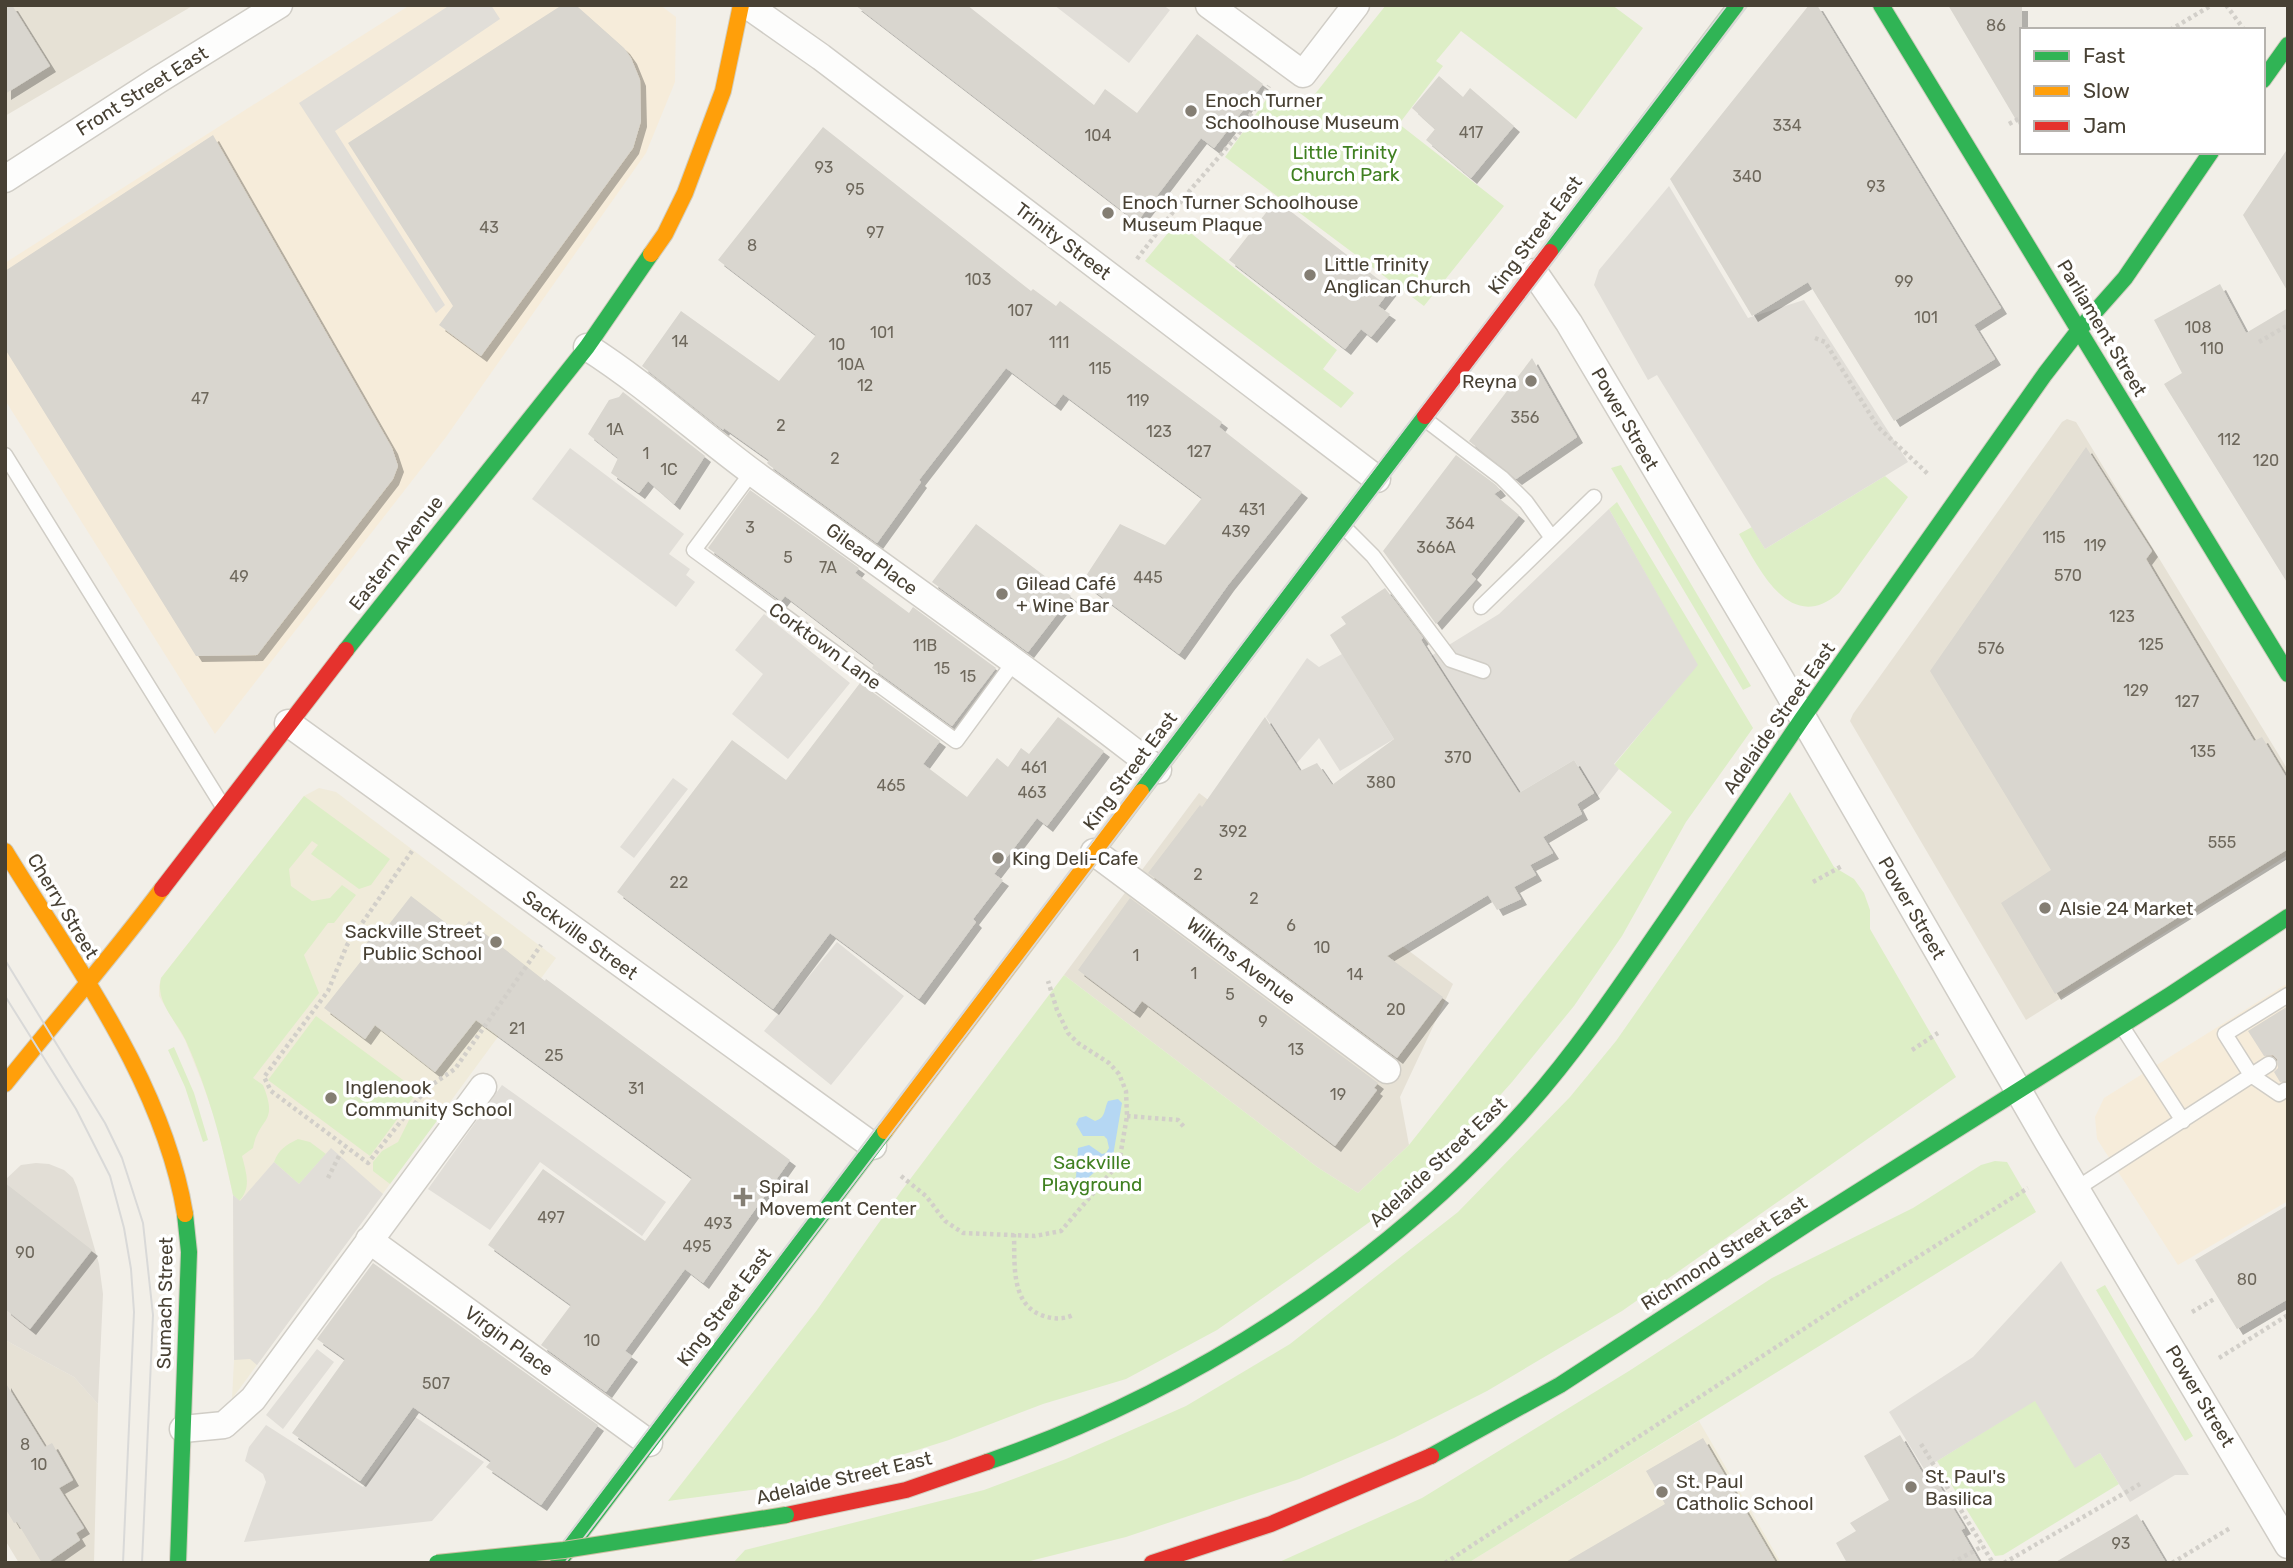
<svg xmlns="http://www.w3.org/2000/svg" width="2293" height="1568" font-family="Rubik,sans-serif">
<defs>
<filter id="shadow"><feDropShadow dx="6" dy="6" stdDeviation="0" flood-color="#0004"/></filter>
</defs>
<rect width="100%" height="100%" fill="#f2efe8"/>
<!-- residential -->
<path fill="#e6e1d5" d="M5,5H194L5,116Z
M2067,419L2076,422L2288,770V855L2026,1020L1850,721L1853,714L2062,422Z
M1199,793L1453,984L1400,1097L1409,1145L1358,1193L1317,1167L1064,975Z
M5,1340L74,1377L98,1404L94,1563H19L5,1540Z"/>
<!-- commercial -->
<path fill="#f6ecda" d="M410,5H660L676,17L675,82L646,153L446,437L215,734L5,400V263Z
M2288,983V1201L2178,1265L2097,1139L2095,1117L2104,1098Z"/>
<!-- industrial -->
<path fill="#e2ded6" d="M36,1163L49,1164L64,1170L73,1178L77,1187L99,1264L103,1294L98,1404L74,1377L5,1340V1180L21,1165Z"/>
<!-- education -->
<path fill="#f0ebda" d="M319,788L336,792L556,958L232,1399L234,1360L233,1195L217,1125L203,1085L185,1040L159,996V986L161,978L304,796Z
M1699,1421L1781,1563H1468Z"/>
<!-- green -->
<path fill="#ddeec6" d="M1386,5H1612L1643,28L1576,119L1461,31L1436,61L1443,66L1399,124L1504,206L1424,306L1225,157L1273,90L1303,109Z
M1177,222L1337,350L1323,369L1354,393L1341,408L1145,261Z
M1621,465L1751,686L1743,690L1611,468Z
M1885,476L1908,497L1839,593C1790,635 1760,570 1739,534L1752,527L1765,549Z
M1617,502L1753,728L1686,822L1622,936L1574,1006L1512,1082L1441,1161L1371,1221L1304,1269L1217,1330L1126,1379L1043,1404L949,1440L860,1468L796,1484L668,1501L817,1310L902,1190L1064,975L1317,1167L1358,1193L1409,1145L1672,812L1614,765L1697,665L1609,509Z
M1790,792L1834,867L1854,879L1864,893L1870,910V929L1956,1077L1622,1311L1487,1391L1394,1438L1299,1479L1126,1537L1022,1563H733L745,1550L984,1490L1066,1459L1186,1406L1290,1344L1458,1212L1570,1097L1616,1041Z
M304,796L390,859L371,885L359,889L311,854L318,845L312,841L289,869L291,886L312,901L330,898L342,885L356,895L334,923H328L304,955L319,993L253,1078L263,1085C279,1125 259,1116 253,1148L242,1156C246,1172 252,1188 239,1201L233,1195C222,1142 208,1090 186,1041C176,1020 155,1002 161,978Z
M316,1016L418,1091L370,1156L268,1080Z
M174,1047L194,1093L208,1140L203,1142L185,1087L168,1050Z
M429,1102L445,1110L390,1184L373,1171V1162L382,1151L398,1142L411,1116L423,1104Z
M298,1139L310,1142L326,1154L299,1184L274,1162C279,1149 286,1145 298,1139Z
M1995,1161L2007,1162L2036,1212L1468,1563H1277L1422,1498L1629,1371L1772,1278L1913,1208L1981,1165Z
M2105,1285L2193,1436L2185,1441L2096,1290Z
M2035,1400L2075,1467L2100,1453L2119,1484L2003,1555L1995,1556L1937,1461Z"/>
<!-- parking -->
<path fill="#e1ded8" d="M450,5H491L500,19L335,131L445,305L436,313L299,103Z
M1054,5H1163L1170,10L1129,63Z
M1669,186L1748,318L1804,300L1908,462L1765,549L1657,375L1648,380L1594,285L1599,270Z
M570,448L684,534L669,554L690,569L686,575L695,582L676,607L532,499Z
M1609,509L1698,665L1614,764L1619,769L1597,797L1574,760L1519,793L1431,656L1499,614Z
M764,614L850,683L788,759L732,714L763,674L735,650Z
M1342,654L1394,739L1340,771L1319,738L1296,764L1266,717L1307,658L1319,667Z
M673,778L688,789L634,858L620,847Z
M837,942L904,996L831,1085L764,1031Z
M502,1085L666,1202L642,1236L540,1162L490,1230L428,1189Z
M331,1148L383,1194L257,1365L250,1359L234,1360L233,1195L240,1201L274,1162L299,1184Z
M2061,1261L2189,1475H2175L2130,1502L2100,1453L2075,1468L2035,1401L1924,1469L1889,1412L1973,1357Z
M317,1349L334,1362L283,1429L266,1415Z
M415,1417L484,1462L432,1521L244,1542L266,1482L263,1474L245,1461L249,1447L266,1425L363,1487Z"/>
<!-- water -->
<path fill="#b5d7f3" d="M1118,1099L1122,1103L1113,1156L1089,1177L1082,1193L1074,1196L1069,1188L1076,1177L1078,1148L1089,1145L1102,1154L1106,1153L1109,1148L1107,1139L1104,1136H1083L1076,1124L1079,1118L1086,1116L1095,1121C1106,1118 1104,1109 1108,1101Z"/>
<!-- building -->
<path fill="#d9d6cf" filter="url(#shadow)" d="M5,5H12L50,66L5,94Z
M562,5L578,7L624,48L631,58L640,80L641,121L633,148L481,356L439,325L453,306L348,143Z
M855,5H967L1094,105L1105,89L1137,113L1197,34L1263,84L1214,148L1201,138L1137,222Z
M1809,5H1817L2001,308L1974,325L1995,359L1894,421L1808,282L1752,316L1670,179Z
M1948,5H2022V130Z
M1439,76L1463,97L1470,88L1514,126L1471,178L1426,140L1435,129L1412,108Z
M823,127L1031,291L1033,289L1056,306L1060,301L1222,422L1219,427L1302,492L1228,585L1179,654L1082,582L1120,524L1165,545L1202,498L1063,394L1055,405L1006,368L919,480L921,482L877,543L769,465L767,463L769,460L724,428L723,430L642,366L681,311L779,381L816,335L718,260Z
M213,135L392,448L398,466L393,479L257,655L196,656L5,349V271Z
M2288,148V292L2243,215Z
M1276,200L1391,289L1378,306L1390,314L1371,337L1361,329L1345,349L1229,260Z
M2220,284L2246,333L2288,308V584L2164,384L2182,373L2154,320Z
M1532,358L1577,437L1516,479L1469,441Z
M623,392L705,456L674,504L648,481L639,493L611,473L618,458L588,434L609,400L619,397Z
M2086,447L2152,551L2146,559L2254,741L2262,737L2288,780V849L2055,994L2001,903L2051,870L1930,671Z
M1456,455L1496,485L1500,490L1494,494L1519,515L1471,574L1476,579L1436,624L1383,551Z
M750,490L859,568L855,573L909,613L913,607L996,668L952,726L872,668L874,664L785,596L781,601L708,548Z
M976,524L1071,596L1028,652L932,582Z
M1385,588L1423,638L1421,640L1519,793L1574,760L1594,793L1577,804L1582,814L1543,837L1553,853L1530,865L1536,875L1514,887L1521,899L1497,910L1488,895L1387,956L1443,997L1397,1058L1148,873L1200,805L1202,807L1265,717L1300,771L1317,763L1332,785L1394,739L1330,635L1346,624L1341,617Z
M860,683L940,741L923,764L967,797L997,758L1008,767L1021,748L1029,754L1058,717L1104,751L1047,826L1037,818L994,874L1003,880L973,919L976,922L919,999L830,933L773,1009L617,892L732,740L786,780Z
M411,896L459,933L469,921L545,981L546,979L790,1160L703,1283L685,1269L625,1351L632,1356L606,1392L541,1345L571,1305L488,1245L543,1169L645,1241L692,1178L476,1020L435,1072L375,1025L365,1039L324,1008L365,956L360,951L379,928L383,932Z
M1130,898L1378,1083L1374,1088L1377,1090L1335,1146L1142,1001L1134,1012L1078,970Z
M2288,1006V1081L2280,1082L2274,1072L2278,1068L2277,1059L2273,1055L2264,1056L2248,1031Z
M5,1183L92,1250L30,1329L5,1309Z
M2288,1205V1299L2237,1329L2195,1260Z
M373,1263L598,1425L541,1505L486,1467L491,1461L413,1407L360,1481L292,1433L345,1359L317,1339Z
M5,1382L45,1447L52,1443L73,1480L59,1488L84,1528L76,1533L80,1540L47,1563H42L17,1522L14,1523L5,1508Z
M1900,1435L1923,1474L1930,1470L1965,1528L1961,1530L1980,1563H1847L1836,1543L1856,1531L1850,1523L1889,1500L1864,1456Z
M1703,1438L1776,1563H1564L1665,1504L1646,1471Z
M2137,1514L2166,1563H2054L2122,1523Z"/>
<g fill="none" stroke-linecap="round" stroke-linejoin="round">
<!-- lane casing -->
<g stroke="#d0cdc6" stroke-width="17">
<path id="lane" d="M1426,420L1502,478L1526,502L1552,538
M5,455L222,805
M752,472L694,550L956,741L1014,662
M1344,527L1373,556L1451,660L1483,671
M1481,607L1594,497
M2123,1028L2183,1121
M2285,1090L2279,1094L2251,1075L2225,1034L2288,995
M2076,1189L2269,1064"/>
</g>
<!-- street casing -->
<g stroke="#d0cdc6" stroke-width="29">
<path id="street" d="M747,5L821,57L1377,479
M1209,5L1303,74L1356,5
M5,179L158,80L279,5
M1534,272L1569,323L1773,666L2048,1142L2288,1545
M587,347C648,386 701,435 760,478C893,574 1028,669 1158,770
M288,723L873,1146
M1094,852L1387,1070
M369,1240L649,1443
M183,1429L224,1425L253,1399L483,1087"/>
</g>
<!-- fast casing -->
<g stroke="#d1cdbf" stroke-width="18">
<path id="fast" d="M1881,5L2288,674
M2263,80L2288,45
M1550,252L1736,5
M346,650L587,347L651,254
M1141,792L1425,416
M1674,908L1802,719L2045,374L2079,330L2125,278L2211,152
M1810,1222L2170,995L2288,917
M1431,1456L1560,1385L1810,1222
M987,1462C1188,1393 1384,1267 1526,1108C1581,1046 1627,976 1674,908
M178,1563L189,1252L185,1214
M558,1563L885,1131"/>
</g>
<!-- slow casing -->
<g stroke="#d1cdbf" stroke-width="18">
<path id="slow" d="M651,254L665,234L685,193L723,91L741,5
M5,851C74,964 163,1081 185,1214
M5,1084C57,1019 112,956 162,889
M885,1131L1141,792"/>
</g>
<!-- jam casing -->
<g stroke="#d1cdbf" stroke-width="18">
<path id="jam" d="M1425,416L1550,252
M162,889L346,650
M786,1515L906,1490L987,1462
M1152,1563L1271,1524L1431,1456"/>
</g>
<!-- path -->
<path stroke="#d2cfc9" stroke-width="4.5" stroke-dasharray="3.5 3.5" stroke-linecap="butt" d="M2226,5L2243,28
M2170,30L2212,5
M2009,124L2022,117
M1137,259L1186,195L1237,136L1269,86
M1815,338L1825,342L1878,427L1928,474
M2259,342L2288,325
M412,851L347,945L328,991L264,1077L271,1091L368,1163L420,1097L433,1084L455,1069L541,945
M1813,882L1842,866
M1912,1050L1938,1033
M1127,1116L1178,1120L1184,1127
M901,1176L926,1196L945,1221L963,1233L1035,1236L1061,1231L1119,1163L1127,1116L1126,1091L1119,1074L1109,1063L1078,1043L1068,1033L1057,1010L1048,981
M328,1178L339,1156L346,1148
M1014,1234C1015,1261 1010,1303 1041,1315C1052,1319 1062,1320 1073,1315
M2192,1312L2216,1298
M2219,1358L2288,1315
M1921,1444L1993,1563
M1445,1563L1833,1310L2028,1188
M1952,1563L1983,1546
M2004,1563L2140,1484
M2172,1563L2232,1527"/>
<!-- lane -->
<use href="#lane" stroke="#fdfdfc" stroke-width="14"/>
<!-- street -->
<use href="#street" stroke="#fdfdfc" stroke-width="26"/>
<!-- fast -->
<use href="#fast" stroke="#30b455" stroke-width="16"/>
<!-- slow -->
<use href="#slow" stroke="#ff9f0a" stroke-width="16"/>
<!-- jam -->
<use href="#jam" stroke="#e5322d" stroke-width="16"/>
<!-- tram -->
<path stroke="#d9d9d8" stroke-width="2" d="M5,960L105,1123L122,1158L143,1223L153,1315L142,1563
M5,996L76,1109L110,1176L124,1228L131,1269L134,1312L123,1563
M547,1563L1370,474L1727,5
M565,1563L1748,5"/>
<!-- fast-bridge casing -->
<g stroke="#ccbfa1" stroke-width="18" stroke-linecap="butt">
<path id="fast-bridge" d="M437,1563L564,1550L786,1515"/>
</g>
<!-- fast-bridge -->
<use href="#fast-bridge" stroke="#30b455" stroke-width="16"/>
</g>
<!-- markers -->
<g fill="#847e73" stroke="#fff" stroke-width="2.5">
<circle cx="1191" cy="111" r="7"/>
<circle cx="1108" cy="213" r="7"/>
<circle cx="1310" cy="275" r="7"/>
<circle cx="1531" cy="381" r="7"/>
<circle cx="1002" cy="594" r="7"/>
<circle cx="998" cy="858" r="7"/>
<circle cx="2045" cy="908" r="7"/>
<circle cx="496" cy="942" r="7"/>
<circle cx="331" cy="1098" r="7"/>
<path d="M739.5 1186.5h7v7h7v7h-7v7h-7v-7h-7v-7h7z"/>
<circle cx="1911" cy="1487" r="7"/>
<circle cx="1662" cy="1492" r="7"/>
</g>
<g text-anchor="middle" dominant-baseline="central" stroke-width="7" stroke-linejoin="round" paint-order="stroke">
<!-- number labels -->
<g font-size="16" fill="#6e685c">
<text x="1996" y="25">86</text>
<text x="1787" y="125">334</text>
<text x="1471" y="132">417</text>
<text x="1098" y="135">104</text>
<text x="824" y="167">93</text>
<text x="1747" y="176">340</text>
<text x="1876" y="186">93</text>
<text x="855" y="189">95</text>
<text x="489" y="227">43</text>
<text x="875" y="232">97</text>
<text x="752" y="245">8</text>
<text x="978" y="279">103</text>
<text x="1904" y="281">99</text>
<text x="1020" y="310">107</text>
<text x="1926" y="317">101</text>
<text x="2198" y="327">108</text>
<text x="882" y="332">101</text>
<text x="680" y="341">14</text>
<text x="1059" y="342">111</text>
<text x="837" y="344">10</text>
<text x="2212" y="348">110</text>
<text x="851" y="364">10A</text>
<text x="1100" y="368">115</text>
<text x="865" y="385">12</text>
<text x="200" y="398">47</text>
<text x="1138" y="400">119</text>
<text x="1525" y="417">356</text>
<text x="781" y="425">2</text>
<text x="615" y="429">1A</text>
<text x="1159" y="431">123</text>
<text x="2229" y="439">112</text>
<text x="1199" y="451">127</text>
<text x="646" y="453">1</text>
<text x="835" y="458">2</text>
<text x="2266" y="460">120</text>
<text x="669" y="469">1C</text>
<text x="1252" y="509">431</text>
<text x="1460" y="523">364</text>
<text x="750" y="527">3</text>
<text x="1236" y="531">439</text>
<text x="2054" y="537">115</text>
<text x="2095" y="545">119</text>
<text x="1436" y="547">366A</text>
<text x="788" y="557">5</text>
<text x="828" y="567">7A</text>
<text x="2068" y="575">570</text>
<text x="239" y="576">49</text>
<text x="1148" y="577">445</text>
<text x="2122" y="616">123</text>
<text x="2151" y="644">125</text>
<text x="925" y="645">11B</text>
<text x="1991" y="648">576</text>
<text x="942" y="668">15</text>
<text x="968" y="676">15</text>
<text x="2136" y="690">129</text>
<text x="2187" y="701">127</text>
<text x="2203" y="751">135</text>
<text x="1458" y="757">370</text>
<text x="1034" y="767">461</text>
<text x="1381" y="782">380</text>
<text x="891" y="785">465</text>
<text x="1032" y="792">463</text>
<text x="1233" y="831">392</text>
<text x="2222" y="842">555</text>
<text x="1198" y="874">2</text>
<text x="679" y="882">22</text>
<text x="1254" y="898">2</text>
<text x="1291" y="925">6</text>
<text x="1322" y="947">10</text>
<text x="1136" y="955">1</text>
<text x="1194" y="973">1</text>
<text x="1355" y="974">14</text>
<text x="1230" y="994">5</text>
<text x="1396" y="1009">20</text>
<text x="1263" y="1021">9</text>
<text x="517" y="1028">21</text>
<text x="1296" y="1049">13</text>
<text x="554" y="1055">25</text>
<text x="636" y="1088">31</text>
<text x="1338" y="1094">19</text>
<text x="551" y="1217">497</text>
<text x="718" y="1223">493</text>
<text x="697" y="1246">495</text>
<text x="25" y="1252">90</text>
<text x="2247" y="1279">80</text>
<text x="592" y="1340">10</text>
<text x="436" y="1383">507</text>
<text x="25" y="1444">8</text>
<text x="39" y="1464">10</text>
<text x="2121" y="1543">93</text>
</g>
<!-- street labels -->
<g font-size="19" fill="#484134" stroke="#fff">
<text transform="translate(142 91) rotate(-32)">Front Street East</text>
<text transform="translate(1535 235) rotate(-53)">King Street East</text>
<text transform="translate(1063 241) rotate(37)">Trinity Street</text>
<text transform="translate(2102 328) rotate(59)">Parliament Street</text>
<text transform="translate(1625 419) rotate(60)">Power Street</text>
<text transform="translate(396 553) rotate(-52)">Eastern Avenue</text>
<text transform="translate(872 559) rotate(36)">Gilead Place</text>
<text transform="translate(825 646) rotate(36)">Corktown Lane</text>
<text transform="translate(1779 718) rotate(-55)">Adelaide Street East</text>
<text transform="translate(1130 771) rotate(-53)">King Street East</text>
<text transform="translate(63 906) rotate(59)">Cherry Street</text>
<text transform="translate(1912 908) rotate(60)">Power Street</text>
<text transform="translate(580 935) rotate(36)">Sackville Street</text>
<text transform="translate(1241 961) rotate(37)">Wilkins Avenue</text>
<text transform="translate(1438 1162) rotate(-43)">Adelaide Street East</text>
<text transform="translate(1724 1253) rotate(-33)">Richmond Street East</text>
<text transform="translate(165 1303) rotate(-89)">Sumach Street</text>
<text transform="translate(724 1307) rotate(-53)">King Street East</text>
<text transform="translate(509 1341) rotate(36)">Virgin Place</text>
<text transform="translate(2200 1396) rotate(59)">Power Street</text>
<text transform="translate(844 1478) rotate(-13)">Adelaide Street East</text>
</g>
<!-- poi labels -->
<g font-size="19" fill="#484134" stroke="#fff" text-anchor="start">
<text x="1205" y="100">Enoch Turner<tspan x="1205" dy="22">Schoolhouse Museum</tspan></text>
<text x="1122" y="202">Enoch Turner Schoolhouse<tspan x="1122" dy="22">Museum Plaque</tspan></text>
<text x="1324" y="264">Little Trinity<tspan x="1324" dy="22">Anglican Church</tspan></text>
<text x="1517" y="381" text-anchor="end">Reyna</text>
<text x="1016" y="583">Gilead Café<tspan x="1016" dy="22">+ Wine Bar</tspan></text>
<text x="1012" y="858">King Deli-Cafe</text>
<text x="2059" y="908">Alsie 24 Market</text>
<text x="482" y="931" text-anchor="end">Sackville Street<tspan x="482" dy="22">Public School</tspan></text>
<text x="345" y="1087">Inglenook<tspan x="345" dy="22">Community School</tspan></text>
<text x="759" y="1186">Spiral<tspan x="759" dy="22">Movement Center</tspan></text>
<text x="1925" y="1476">St. Paul's<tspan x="1925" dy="22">Basilica</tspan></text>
<text x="1676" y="1481">St. Paul<tspan x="1676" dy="22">Catholic School</tspan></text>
</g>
<!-- park labels -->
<g font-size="19" fill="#408021" stroke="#fff">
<text x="1345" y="152">Little Trinity<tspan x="1345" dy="22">Church Park</tspan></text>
<text x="1092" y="1162">Sackville<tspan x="1092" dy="22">Playground</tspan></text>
</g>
</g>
<!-- border -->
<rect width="2293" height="1568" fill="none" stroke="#484134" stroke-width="14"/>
<!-- legend -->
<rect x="2020" y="28" width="245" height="126" fill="#ffffff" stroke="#b6b3ae" stroke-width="2"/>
<rect x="2034" y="51" width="35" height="10" fill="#30b455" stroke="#b6b3ae" stroke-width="2"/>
<text x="2083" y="63" font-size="21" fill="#484134">Fast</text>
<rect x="2034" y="86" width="35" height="10" fill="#ff9f0a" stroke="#b6b3ae" stroke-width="2"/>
<text x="2083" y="98" font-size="21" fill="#484134">Slow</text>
<rect x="2034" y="121" width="35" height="10" fill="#e5322d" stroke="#b6b3ae" stroke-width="2"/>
<text x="2083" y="133" font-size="21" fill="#484134">Jam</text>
</svg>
